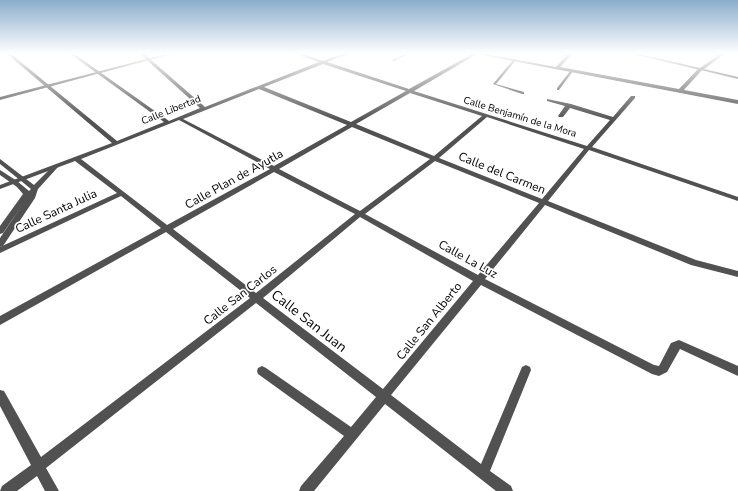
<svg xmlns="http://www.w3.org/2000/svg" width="738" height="491" font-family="'Nunito Sans',sans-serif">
<rect width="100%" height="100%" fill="#fff"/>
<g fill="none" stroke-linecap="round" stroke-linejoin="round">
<!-- service -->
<path fill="#515151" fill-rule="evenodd" d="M408,53H410L394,61L392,60Z
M514,59L516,60L496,84L524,92V94H522L493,84Z
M571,70L573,71L559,90H557V88Z"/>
<!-- pedestrian -->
<path fill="#515151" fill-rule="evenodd" d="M699,68L703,69L682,92H678V90Z"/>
<!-- minor -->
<path fill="#515151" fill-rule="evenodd" d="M6,53H10L117,141L164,122L69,53H73L169,121L200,108L139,53H143L205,107L319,62L295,54L294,53H299L323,61L345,53H349L348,54L327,62L409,89L474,53H480L556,67L569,53H573L560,67L738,100V104L477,54L414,91L587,146L610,120L570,108L563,117H559L558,116L565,106L547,101V99L571,104L613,117L631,96H635V98L592,147L738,197V201L589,150L548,201L696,260L738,271V277L691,265L545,205L485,279L654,365L659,366L671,343L679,340L738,366V376L680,349L667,372L659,376L652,374L481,285L391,395L481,464L522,367L526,365L530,367L531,370L490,471L511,486L513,491H496L385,404L314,491H299L301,486L344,436L258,374L257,371L258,368L262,366L266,368L351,427L376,397L256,303L46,468L59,491H45L37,476L17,491H0L2,486L31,465L0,406V390L4,391L41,457L250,298L166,232L0,325V316L161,228L121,196L0,253V247L117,193L75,161L0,189V185L112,143ZM323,64L406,91L351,122L264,87ZM259,89L347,125L274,166L183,119ZM410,93L482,116L434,156L356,124ZM487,117L584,149L542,199L439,158ZM179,120L270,169L167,225L81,159ZM352,127L430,159L360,211L279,169ZM435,161L539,203L478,275L365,214ZM274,172L355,214L256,293L173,229ZM360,217L473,281L383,389L263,298Z
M629,53H634L700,68L722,53H726L704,69L738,77V79Z"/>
<!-- tertiary -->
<path fill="#515151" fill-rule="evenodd" d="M170,53H175L0,100V97Z
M0,159L34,185L53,166H57L58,167L38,189L35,198L3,246L0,247V238L23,204L3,233L0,234V226L23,194L17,187L0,175V170L17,181L29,191L31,189L0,164Z"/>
</g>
<!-- sky -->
<linearGradient id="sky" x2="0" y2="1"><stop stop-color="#8baccb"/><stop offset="0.44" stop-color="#fff"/><stop offset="1" stop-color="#fff" stop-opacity="0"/></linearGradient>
<rect width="738" height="121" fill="url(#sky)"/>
<g text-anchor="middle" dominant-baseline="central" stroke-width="3.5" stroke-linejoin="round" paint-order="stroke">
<!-- far-street labels -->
<g font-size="10" fill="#000" stroke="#fff">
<text transform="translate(171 110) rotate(-22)">Calle Libertad</text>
<text transform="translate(520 117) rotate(17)">Calle Benjamín de la Mora</text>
</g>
<!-- street labels -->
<g font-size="12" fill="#000" stroke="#fff">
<text transform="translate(502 173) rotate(22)">Calle del Carmen</text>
<text transform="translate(234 179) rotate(-29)">Calle Plan de Ayutla</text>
<text transform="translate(56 211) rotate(-25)">Calle Santa Julia</text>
<text transform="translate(468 259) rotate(29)">Calle La Luz</text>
<text transform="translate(240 295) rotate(-38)">Calle San Carlos</text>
<text transform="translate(429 321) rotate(-51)">Calle San Alberto</text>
</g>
<!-- near-street labels -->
<g font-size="14" fill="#000" stroke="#fff">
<text transform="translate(309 321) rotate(38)">Calle San Juan</text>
</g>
</g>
</svg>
